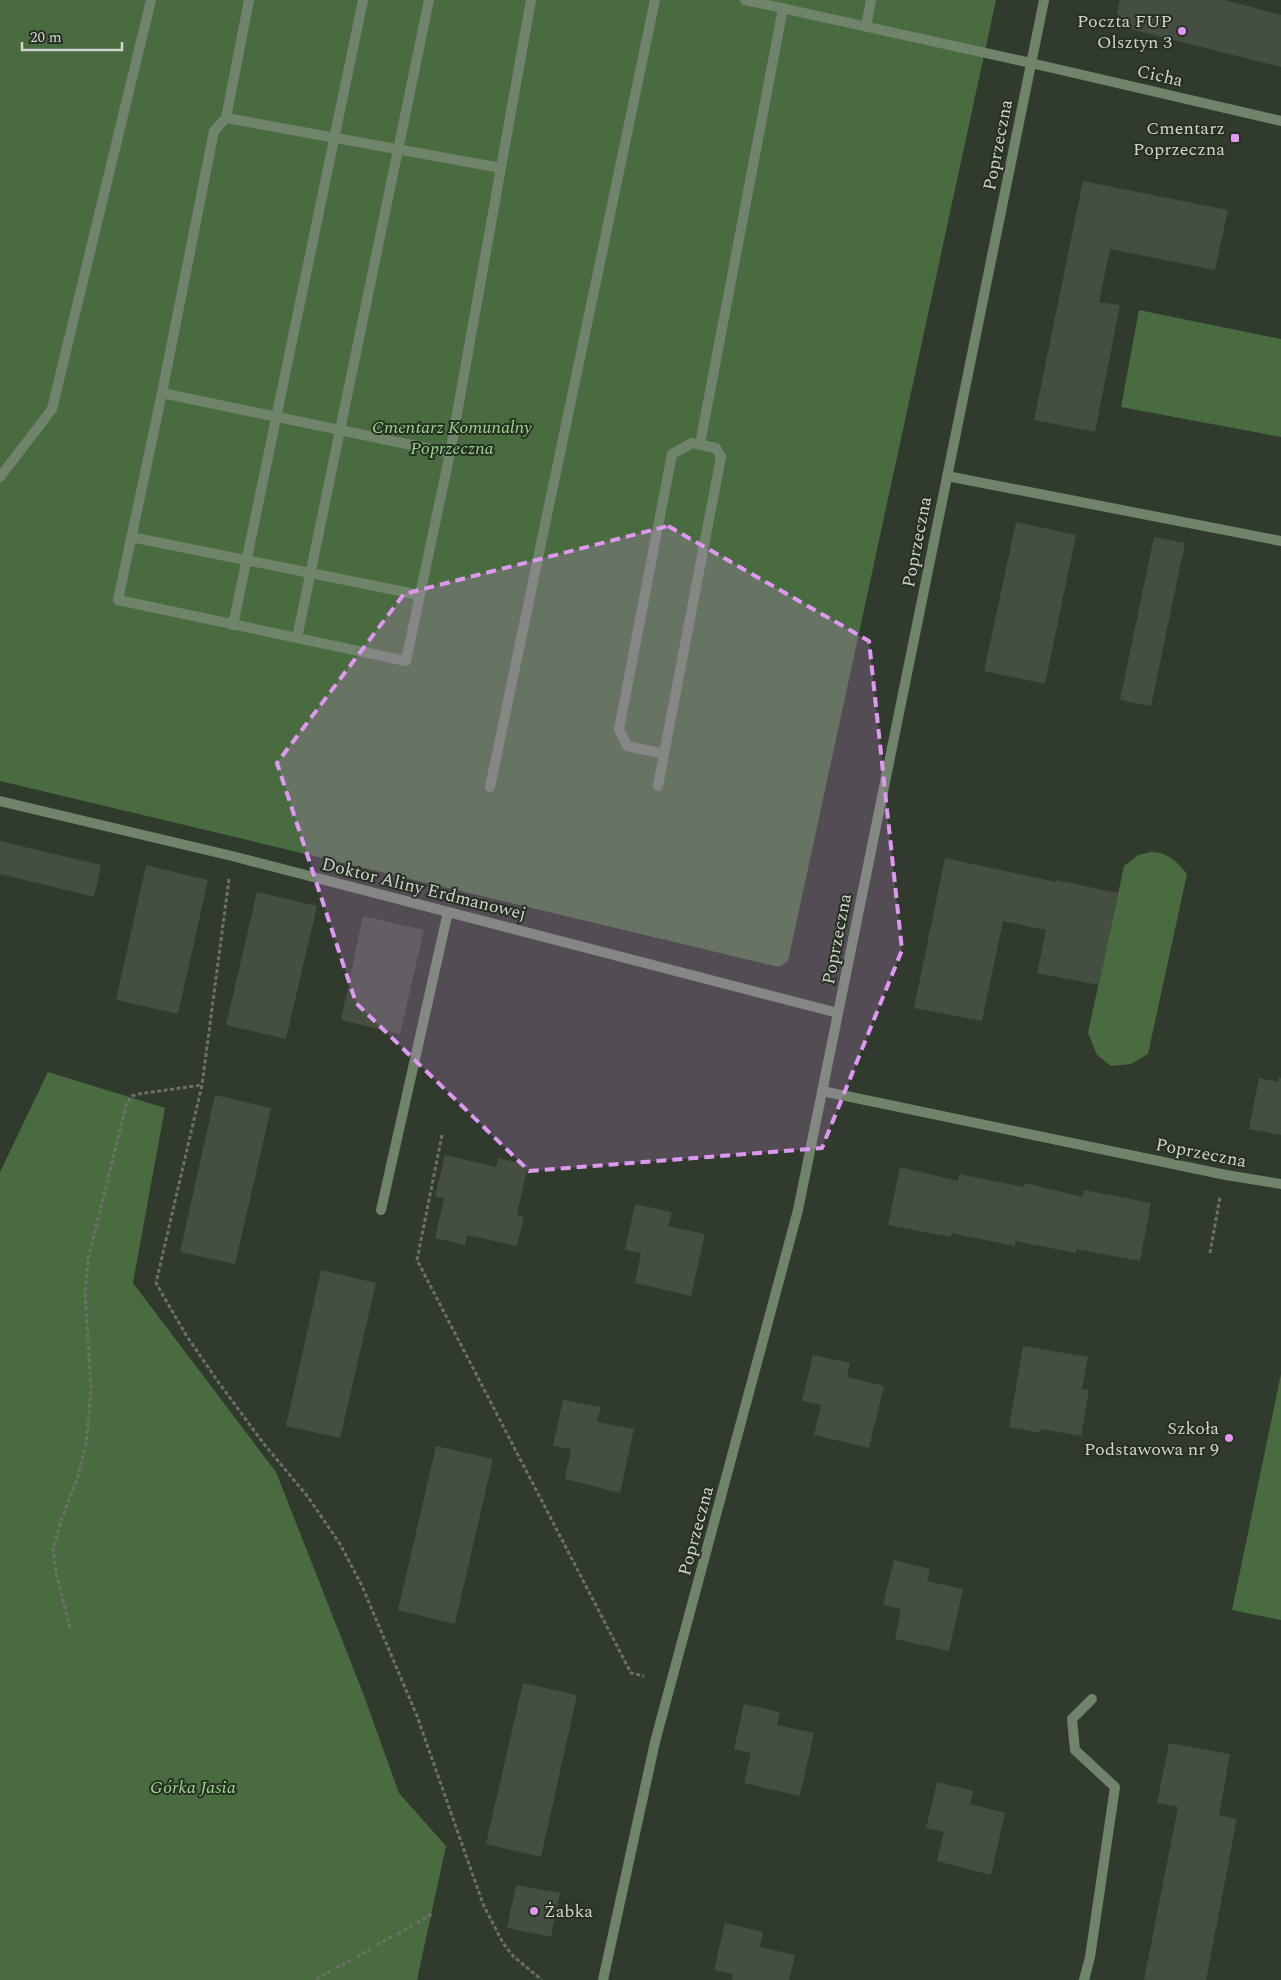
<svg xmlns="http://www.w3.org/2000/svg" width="1281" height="1980" font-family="Spectral,serif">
<rect width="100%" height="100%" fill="#303a2d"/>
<!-- green -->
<path fill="#496b40" d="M0,0H996L788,961L779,967L0,781Z
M1139,310L1281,339V437L1121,407Z
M1151,852C1166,851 1179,863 1187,874L1148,1054L1131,1064L1111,1066L1097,1055L1088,1033L1124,866L1138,855Z
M48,1072L165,1108L133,1283L276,1472L363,1693L399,1793L446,1846L417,1980H0V1172Z
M1281,1374V1620L1232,1610Z"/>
<!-- building -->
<path fill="#444f41" d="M1120,0H1225L1281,15V67L1126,28L1117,15Z
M1083,181L1228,210L1215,270L1110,249L1099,302L1120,305L1095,432L1034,420Z
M1016,522L1076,535L1045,684L984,671Z
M1154,537L1185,543L1151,706L1120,700Z
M0,841L101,865L94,897L0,874Z
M945,858L1056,882V880L1118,893L1099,985L1037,973L1046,930L1003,921L982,1021L914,1008Z
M146,865L208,880L178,1014L116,1000Z
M257,892L317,906L286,1039L226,1025Z
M363,916L424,930L400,1034L341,1020Z
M1279,1077L1281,1078V1135L1249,1129L1259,1078L1278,1082Z
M215,1095L271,1108L235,1264L180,1252Z
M445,1155L496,1167L498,1158L528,1165L517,1215L524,1217L517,1246L467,1235L465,1245L435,1238L444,1199L435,1196Z
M900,1167L958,1181L959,1174L1024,1187L1025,1183L1083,1197L1084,1190L1151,1203L1140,1261L1076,1249V1253L1015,1241V1246L951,1233V1237L888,1225Z
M635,1204L672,1212L668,1226L705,1234L691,1296L635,1283L641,1253L625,1250Z
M321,1270L376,1283L340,1438L286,1426Z
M1023,1346L1088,1357L1082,1389L1089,1390L1081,1436L1041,1429L1040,1433L1009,1427Z
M813,1355L850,1363L847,1377L884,1386L869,1448L814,1435L821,1405L802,1401Z
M563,1400L601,1407L597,1422L634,1429L620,1493L565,1479L571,1449L553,1446Z
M436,1446L493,1459L455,1624L398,1610Z
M894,1560L930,1569L927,1581L963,1589L949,1651L895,1639L901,1609L883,1605Z
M523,1683L577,1695L541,1857L486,1844Z
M744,1704L780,1712L777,1725L814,1733L800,1796L744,1783L751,1753L734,1749Z
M1169,1743L1230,1754L1219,1815L1237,1819L1206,1980H1144L1178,1807L1157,1803Z
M937,1782L973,1791L970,1804L1005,1813L991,1875L937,1861L944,1832L926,1828Z
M516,1885L560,1893L551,1937L507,1928Z
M725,1923L763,1932L760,1947L795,1955L789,1980H732L733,1974L714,1970Z"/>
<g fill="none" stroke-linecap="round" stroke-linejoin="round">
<!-- path -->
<path stroke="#6a7267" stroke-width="3" stroke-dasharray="4 2.5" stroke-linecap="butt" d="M229,879L202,1085L156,1283L186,1335L219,1383L264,1444L308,1497L340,1544L362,1586L417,1716L483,1904L503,1943L513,1956L542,1980
M442,1135L417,1260L631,1673L644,1676
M1210,1253L1220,1197
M70,1628L56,1573L53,1548L61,1521L77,1479L86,1445L91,1390L85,1293L88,1259L127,1102L132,1096L138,1094L202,1085
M417,1923L432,1914
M398,1934L412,1926
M377,1945L393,1936
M357,1957L370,1949
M336,1968L351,1960
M316,1979L330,1971"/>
<!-- service -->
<path stroke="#6f846a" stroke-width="10" d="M249,0L226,118L214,131L162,393L118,600L406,661L450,453L531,0
M745,0L1031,63
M866,27L871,0
M226,118L501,168
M162,393L450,453
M700,444L783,8
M947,476L1281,541
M0,477L52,409L151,0
M131,537L420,595
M233,625L363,0
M297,638L429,0
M658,786L664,754L721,457L716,448L692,443L672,454L619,729L627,746L664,754
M490,787L655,0
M822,1091L1226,1175L1281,1184
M381,1210L448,912
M1084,1980L1090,1957L1115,1787L1075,1750L1072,1719L1092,1699"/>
<!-- minor -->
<path stroke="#6f846a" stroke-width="10" d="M1031,63L1281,121
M0,801L232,856L838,1013"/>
<!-- tertiary -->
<path stroke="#6f846a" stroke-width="10" d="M603,1980L655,1742L798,1210L1044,0"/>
</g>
<!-- marked area -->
<path fill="#df98f1" fill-opacity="0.2" stroke="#df98f1" stroke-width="4" stroke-dasharray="10 6" stroke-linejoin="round" d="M668,526L869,641L902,950L822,1148L529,1171L356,1003L277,763L404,594Z"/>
<!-- markers -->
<g fill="#df98f1" stroke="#263023" stroke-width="2">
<circle cx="1182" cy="31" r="5"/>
<rect x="1230" y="133" width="10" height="10" rx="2.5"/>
<circle cx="1229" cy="1438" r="5"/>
<circle cx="534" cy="1911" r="5"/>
</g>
<g text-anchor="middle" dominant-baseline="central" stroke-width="4" stroke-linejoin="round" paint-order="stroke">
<!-- poi labels -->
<g font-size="18" fill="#cfd5cd" stroke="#263023" text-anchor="end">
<text x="1172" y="21">Poczta FUP<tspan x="1172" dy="21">Olsztyn 3</tspan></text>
<text x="1225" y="128">Cmentarz<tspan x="1225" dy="21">Poprzeczna</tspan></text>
<text x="1219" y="1428">Szkoła<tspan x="1219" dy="21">Podstawowa nr 9</tspan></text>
<text x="544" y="1911" text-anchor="start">Żabka</text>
</g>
<!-- street labels -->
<g font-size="18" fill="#cfd5cd" stroke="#263023">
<text transform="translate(1160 76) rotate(13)">Cicha</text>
<text transform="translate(998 145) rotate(-79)">Poprzeczna</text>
<text transform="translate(917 542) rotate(-79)">Poprzeczna</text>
<text transform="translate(424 889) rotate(14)">Doktor Aliny Erdmanowej</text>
<text transform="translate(837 939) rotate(-79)">Poprzeczna</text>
<text transform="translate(1201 1153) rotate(11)">Poprzeczna</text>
<text transform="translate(696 1531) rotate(-75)">Poprzeczna</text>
</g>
<!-- park labels -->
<g font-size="18" font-style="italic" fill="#97d886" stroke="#263023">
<text x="452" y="427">Cmentarz Komunalny<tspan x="452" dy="21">Poprzeczna</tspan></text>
<text x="193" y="1787">Górka Jasia</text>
</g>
</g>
<!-- scale -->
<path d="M22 42v8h100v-8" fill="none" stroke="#cfd5cd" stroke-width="2.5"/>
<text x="30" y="42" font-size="15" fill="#cfd5cd" stroke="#263023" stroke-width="4" paint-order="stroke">20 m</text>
</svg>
